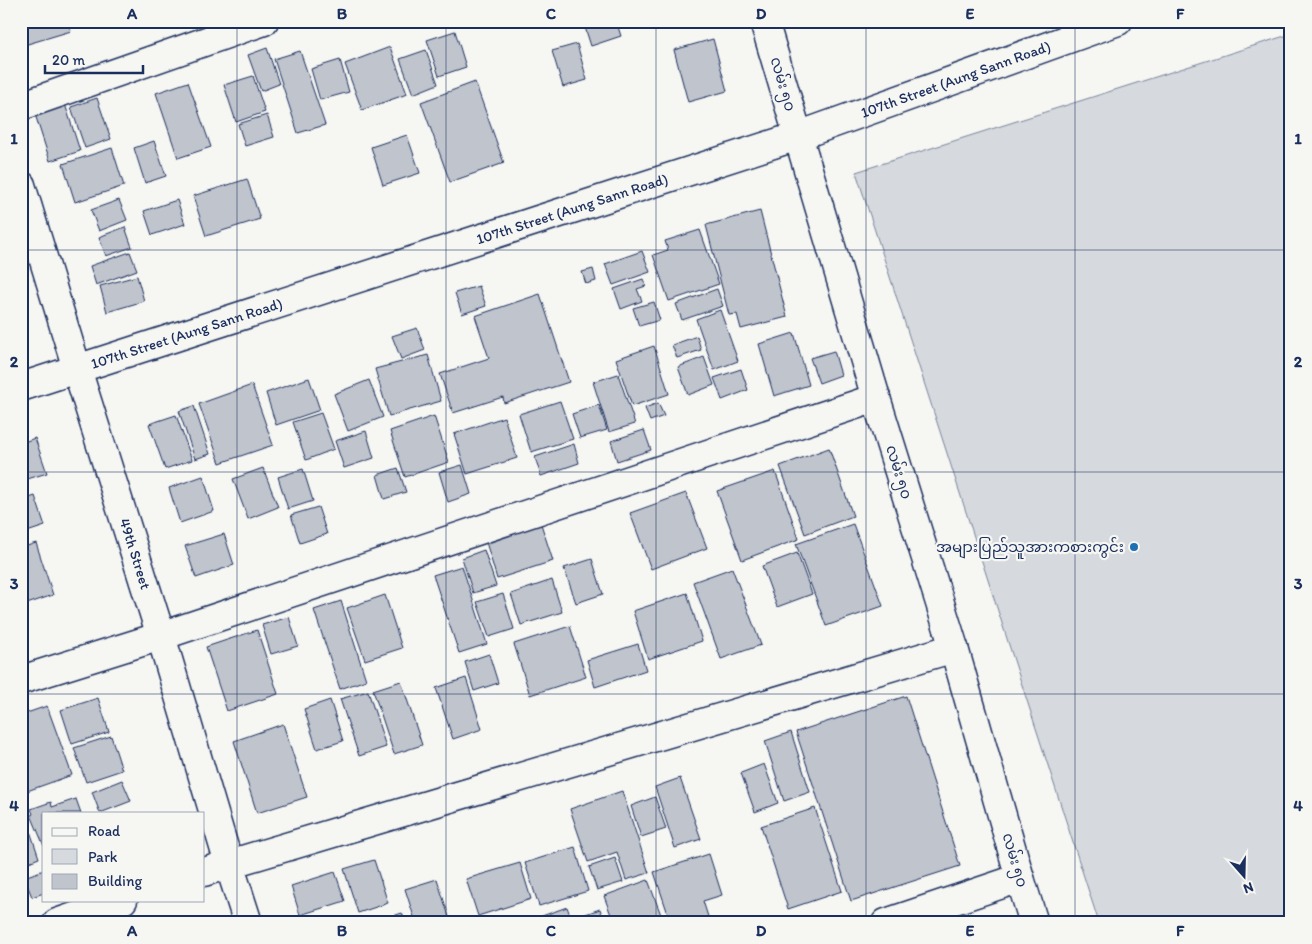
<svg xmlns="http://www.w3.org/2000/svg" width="1312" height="944" font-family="Itim,'Noto Sans Myanmar',sans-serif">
<rect width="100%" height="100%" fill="#f6f6f2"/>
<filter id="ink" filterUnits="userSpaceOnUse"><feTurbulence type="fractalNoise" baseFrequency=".02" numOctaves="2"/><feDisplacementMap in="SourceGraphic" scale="10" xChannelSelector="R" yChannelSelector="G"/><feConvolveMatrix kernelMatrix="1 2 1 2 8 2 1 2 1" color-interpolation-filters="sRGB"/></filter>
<g filter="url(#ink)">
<!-- green -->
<path fill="#d6d9dd" stroke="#78849e" d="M1291,34V923H1099L856,172Z"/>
<!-- building -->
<path fill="#c0c4cd" stroke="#1b2f5e" d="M21,21H67L71,31L21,46Z
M80,21H105L83,29Z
M583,21H616L621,36L591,46Z
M455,31L466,67L439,76L427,40Z
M713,39L727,91L688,102L674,50Z
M577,44L587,80L563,87L552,51Z
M390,47L407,94L362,110L345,64Z
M267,48L279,84L261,91L248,55Z
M426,50L438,84L413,94L400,59Z
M300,51L325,125L298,133L274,59Z
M340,60L349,92L320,100L311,69Z
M253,76L265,112L236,122L224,85Z
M188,82L211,147L178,158L156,93Z
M475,82L504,163L450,182L421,102Z
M97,98L111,139L85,148L71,107Z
M64,101L80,151L50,161L34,111Z
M267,115L274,137L245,146L238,124Z
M407,135L420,173L383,185L371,147Z
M154,141L166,176L145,183L134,148Z
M112,148L124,186L75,202L63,164Z
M247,179L260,219L206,236L193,196Z
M119,200L127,220L99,231L91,210Z
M177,200L185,224L152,235L144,211Z
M760,211L787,317L741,329L737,314L729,315L706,225Z
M125,227L132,247L106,256L99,237Z
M700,230L719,284L669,301L653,255L668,250L665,241Z
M642,251L650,272L613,285L605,264Z
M130,252L137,270L96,285L90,266Z
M593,269L596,281L586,284L582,272Z
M137,276L144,301L107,312L100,286Z
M643,279L646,286L637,289L642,301L621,309L614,289Z
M479,286L486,306L462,314L455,293Z
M717,289L723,306L682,320L676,304Z
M540,294L569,382L504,403L503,397L453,413L440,374L489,358L475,316Z
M654,302L660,320L639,326L633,308Z
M720,310L738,361L714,370L696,319Z
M417,328L425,350L401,359L392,336Z
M794,333L809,385L774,396L759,344Z
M697,336L701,350L677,358L672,345Z
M654,346L669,394L632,406L616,359Z
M834,351L841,375L819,383L810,358Z
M428,355L441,401L389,416L375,369Z
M704,357L714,385L688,395L678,367Z
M741,369L748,390L722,400L714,378Z
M618,374L635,424L609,432L593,382Z
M309,378L320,410L276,425L266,393Z
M369,380L383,417L348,431L334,394Z
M252,385L273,445L220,463L199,404Z
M560,401L573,439L531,452L519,414Z
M658,403L664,416L650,421L645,408Z
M599,405L607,430L580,438L572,414Z
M194,406L210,454L195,459L179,411Z
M321,413L334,449L306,460L293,422Z
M176,415L192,460L165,469L149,424Z
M434,416L449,462L405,477L390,431Z
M504,417L517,458L467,474L454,434Z
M644,430L651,450L617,461L611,441Z
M366,431L374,458L344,468L335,441Z
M35,438L47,473L21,481V443Z
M574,444L579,463L541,476L535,457Z
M829,448L853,516L805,534L780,466Z
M462,465L471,494L448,502L439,472Z
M263,468L278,507L248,519L233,479Z
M398,468L406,492L384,499L377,475Z
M303,469L313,501L288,509L278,477Z
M775,471L799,539L742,560L717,491Z
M203,476L214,511L180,523L169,488Z
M686,493L707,548L651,569L630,513Z
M35,496L45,526L21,534V501Z
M318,507L327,534L300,543L291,515Z
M541,524L553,561L497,579L486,542Z
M853,524L883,606L826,626L796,544Z
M224,534L234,565L196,578L185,546Z
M36,543L53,595L21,606V548Z
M484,550L496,586L473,593L462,558Z
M797,553L812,594L777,607L762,566Z
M592,559L603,594L576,603L564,568Z
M462,566L487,644L459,653L433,575Z
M732,568L761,645L721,659L693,582Z
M552,580L562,612L521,625L511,594Z
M687,593L702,641L648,659L633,611Z
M503,594L514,629L489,637L477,602Z
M385,595L402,648L365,660L347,608Z
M341,601L366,680L340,689L314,610Z
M289,617L298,646L271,654L262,625Z
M570,626L586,677L530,695L514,644Z
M257,630L278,694L227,711L206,647Z
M638,644L646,670L595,687L587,660Z
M489,654L498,683L474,691L465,662Z
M466,678L482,729L453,739L436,688Z
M401,681L422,745L394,754L373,690Z
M368,691L386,747L359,756L340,699Z
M906,696L960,866L851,901L796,732Z
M98,698L109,732L72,744L61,710Z
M330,700L343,741L317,749L304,709Z
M47,706L72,775L27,791L21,773V715Z
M283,724L307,797L257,813L234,741Z
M791,732L810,792L784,801L765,741Z
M111,736L122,770L86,782L74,748Z
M764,764L778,803L755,812L741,773Z
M680,778L701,839L675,848L655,787Z
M122,780L131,801L100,813L92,792Z
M622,791L649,873L626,880L617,852L588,862L570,809Z
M655,797L666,829L641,837L631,806Z
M76,799L81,813H44V846L31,815L33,814L31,809L51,802L52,807Z
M815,808L842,891L788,909L761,826Z
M28,825L39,858L21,865V828Z
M575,847L588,891L539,906L525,863Z
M709,854L722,895L703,901L710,923H671L654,872Z
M615,858L623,882L597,890L589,867Z
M374,860L388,903L358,913L344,869Z
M520,863L531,899L478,916L466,879Z
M44,870V893L32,897L24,877Z
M335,872L345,901L300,915L291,886Z
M437,879L451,923H416L405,889Z
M648,880L664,923H614L604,896Z
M567,907L573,923H545L542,916Z
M600,909L605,923H579L577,917Z
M402,913L406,923H372Z"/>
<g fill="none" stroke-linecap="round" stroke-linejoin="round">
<!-- street casing -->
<g stroke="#1b2f5e" stroke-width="31">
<g id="street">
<path d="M764,21L876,398L954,648L1020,878L1034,923"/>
<path d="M21,106L264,21"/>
<path id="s1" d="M21,185L77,369L161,636L229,864L248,923"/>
<path id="s2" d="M21,387L798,136L1118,21"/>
<path d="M21,680L161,636L876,398"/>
<path d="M204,872L229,864L954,648"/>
<path d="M57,923L123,900"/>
<path d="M886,923L1020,878"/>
</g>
</g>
<!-- street -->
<use href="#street" stroke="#f6f6f2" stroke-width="28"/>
</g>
</g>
<!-- grid -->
<path fill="none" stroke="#1b2f5e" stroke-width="1" stroke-opacity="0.55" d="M237,21V923M446,21V923M656,21V923M866,21V923M1075,21V923M21,250H1291M21,472H1291M21,694H1291"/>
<!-- markers -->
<circle fill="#1f6fb2" stroke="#f6f6f2" stroke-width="2" cx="1134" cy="547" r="5"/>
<g text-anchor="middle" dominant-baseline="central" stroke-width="4.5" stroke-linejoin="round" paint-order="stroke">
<!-- street labels -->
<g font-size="15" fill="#1b2f5e" stroke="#f6f6f2">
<text stroke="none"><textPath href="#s2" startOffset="984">107th Street (Aung Sann Road)</textPath></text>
<text transform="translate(783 84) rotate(74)">လမ်း ၅၀</text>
<text stroke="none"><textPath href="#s2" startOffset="579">107th Street (Aung Sann Road)</textPath></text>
<text stroke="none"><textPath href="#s2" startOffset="174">107th Street (Aung Sann Road)</textPath></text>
<text transform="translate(899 472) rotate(73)">လမ်း ၅၀</text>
<text stroke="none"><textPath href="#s1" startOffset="386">49th Street</textPath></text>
<text transform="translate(1015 860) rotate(74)">လမ်း ၅၀</text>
</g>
<!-- poi labels -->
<g font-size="15" fill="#1b2f5e" stroke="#f6f6f2" text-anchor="end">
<text x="1124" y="547">အများပြည်သူအားကစားကွင်း</text>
</g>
</g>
<!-- margin -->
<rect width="1312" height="944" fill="none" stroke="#f6f6f2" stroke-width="55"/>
<!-- legend -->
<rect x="42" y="812" width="162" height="90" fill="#f6f6f2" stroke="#9ea6b7"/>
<rect x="52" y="828" width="25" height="8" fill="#f6f6f2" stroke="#9ea6b7"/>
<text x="88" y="836" font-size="15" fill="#1b2f5e">Road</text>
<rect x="52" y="849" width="25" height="15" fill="#d6d9dd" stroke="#9ea6b7"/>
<text x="88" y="862" font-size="15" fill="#1b2f5e">Park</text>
<rect x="52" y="874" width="25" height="15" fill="#c0c4cd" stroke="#9ea6b7"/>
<text x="88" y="886" font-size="15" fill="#1b2f5e">Building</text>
<!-- north arrow -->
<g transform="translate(1244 876) rotate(160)" stroke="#f6f6f2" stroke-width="4" paint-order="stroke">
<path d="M0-4L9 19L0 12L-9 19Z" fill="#1b2f5e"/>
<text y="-8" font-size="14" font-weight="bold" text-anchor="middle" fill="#1b2f5e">N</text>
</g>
<!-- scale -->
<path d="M45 65v8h98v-8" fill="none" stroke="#1b2f5e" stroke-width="2.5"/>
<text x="52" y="65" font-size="15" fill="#1b2f5e" stroke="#f6f6f2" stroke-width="4" paint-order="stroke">20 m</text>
<rect x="28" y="28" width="1256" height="888" fill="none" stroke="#1b2f5e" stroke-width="2"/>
<g font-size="16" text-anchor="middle" font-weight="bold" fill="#1b2f5e">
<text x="132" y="19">A</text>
<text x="342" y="19">B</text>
<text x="551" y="19">C</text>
<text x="761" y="19">D</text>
<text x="970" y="19">E</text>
<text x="1180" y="19">F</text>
<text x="14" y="144">1</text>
<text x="1298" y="144">1</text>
<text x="14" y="367">2</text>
<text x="1298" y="367">2</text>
<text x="14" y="589">3</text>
<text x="1298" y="589">3</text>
<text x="14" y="811">4</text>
<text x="1298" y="811">4</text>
<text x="132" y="936">A</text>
<text x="342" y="936">B</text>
<text x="551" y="936">C</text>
<text x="761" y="936">D</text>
<text x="970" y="936">E</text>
<text x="1180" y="936">F</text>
</g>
</svg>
